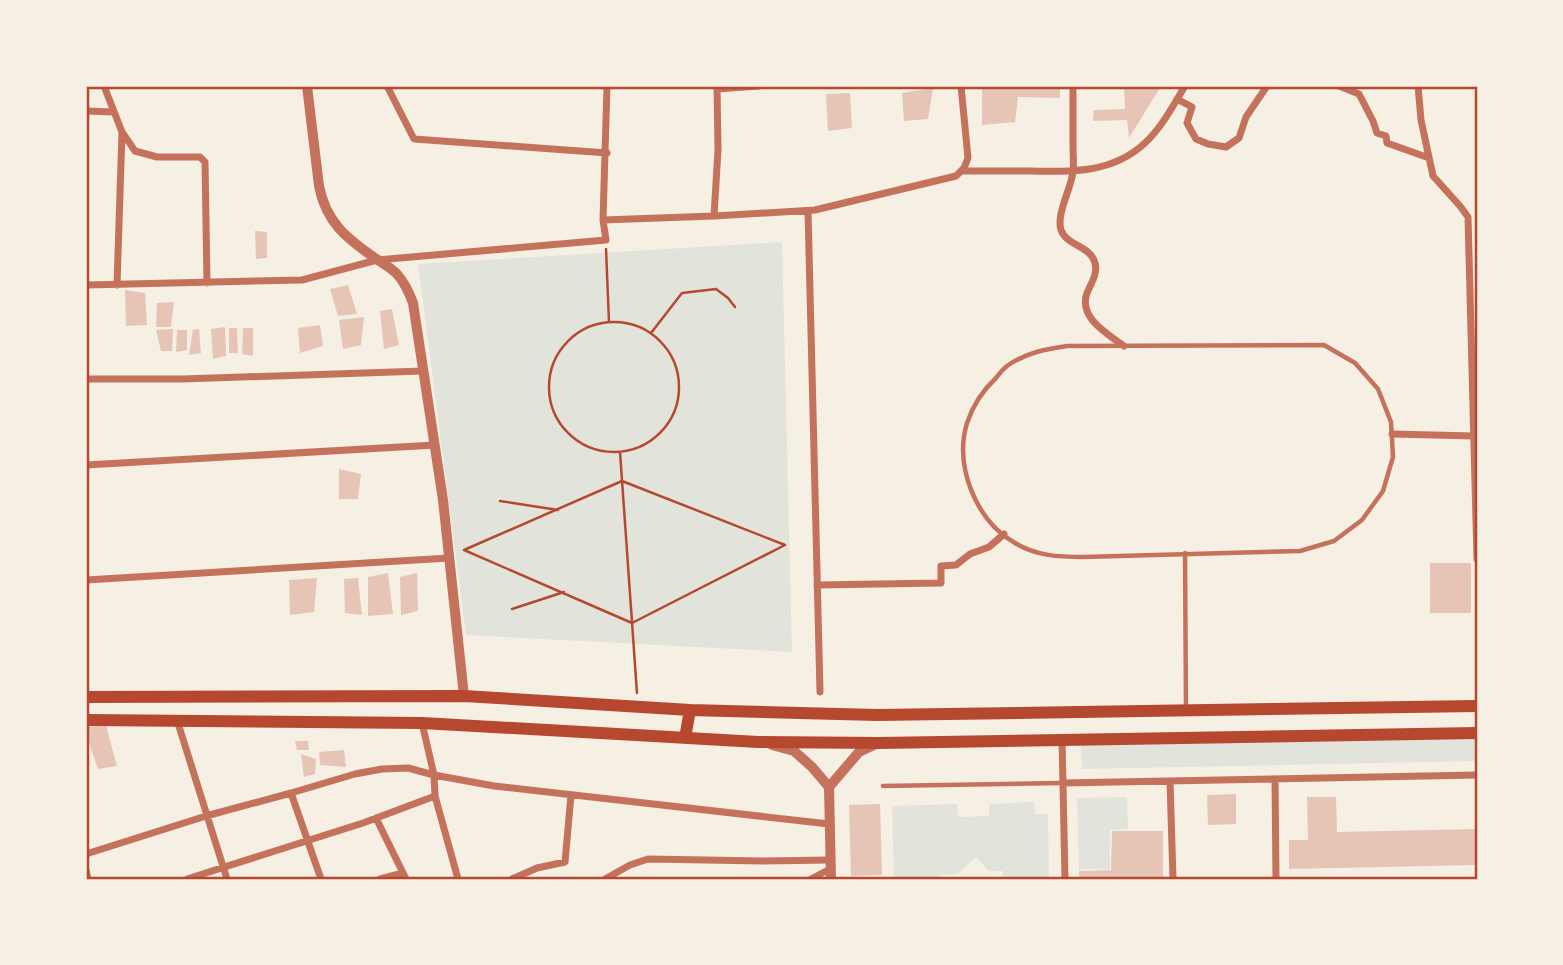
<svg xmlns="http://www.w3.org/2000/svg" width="1563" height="965" font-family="'Roboto Condensed',sans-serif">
<rect width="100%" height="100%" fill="#f6efe4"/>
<!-- green -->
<path fill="#e2e4dc" d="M782,242L792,652L466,635L418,264Z
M1477,738V761L1082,769L1081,745Z
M1127,797L1128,829L1110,830V869H1079L1077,798Z
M1034,802L1035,814H1048L1049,879H1038V878L1003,879V871H989L976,857L958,874L940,875L939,879H894L892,806L957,804L958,817L989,816V804Z"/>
<!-- building -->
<path fill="#e6c5b7" d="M982,86H1060V98L1018,97L1015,122L982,125Z
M1124,86H1161L1129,138L1127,120L1093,121L1094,110L1125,109Z
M933,88L928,119L904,121L902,93Z
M850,93L852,128L828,131L826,94Z
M255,231L267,232V258L256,259Z
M348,285L357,314L338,316L330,289Z
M125,290L145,293L147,325L126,326Z
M174,302L171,327H156L157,303Z
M392,309L399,345L384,349L380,311Z
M364,317L361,345L343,349L339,320Z
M320,325L323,346L300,353L298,328Z
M225,327L226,356L213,359L211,329Z
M229,328H237L238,353H229Z
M243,328H253V356L242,354Z
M173,329L172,351H161L156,330Z
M199,329L201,353L189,355L193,330Z
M177,330H187V350L176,352Z
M339,469L361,474L358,499H339Z
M1430,563H1471V613H1430Z
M388,573L393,614L368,616V577Z
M417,573L418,611L401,615L400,577Z
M317,578L314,612L290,615L289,580Z
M358,578L362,615L345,613L344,579Z
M106,726L117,766L98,769L86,734V727Z
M295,741H308L309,750H297Z
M344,750L346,767L320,765L319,752Z
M301,754L316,759L315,774L304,777Z
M1236,794V824L1208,825L1207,795Z
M1307,797H1336L1337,832L1477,829V865L1289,869V840H1308Z
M880,804L882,875L851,876L849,805Z
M1112,831H1163V879H1079V871L1111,870Z"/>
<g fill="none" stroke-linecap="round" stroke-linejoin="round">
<!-- path -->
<path stroke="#b5482f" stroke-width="2.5" d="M606,249L609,322
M549 387a65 65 0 1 1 130 0a65 65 0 1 1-130 0Z
M651,333L682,293L716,289L728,298L735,307
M620,452L637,693
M622,481L785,545L632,623L464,550Z
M500,501L558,510
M512,609L564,592"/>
<!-- service -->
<path stroke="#c5725c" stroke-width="4.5" d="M1324,345L1355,363L1378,389L1391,422L1393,457L1383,491L1362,520L1334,541L1300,551L1083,557C1059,557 1036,556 1015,543C976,521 954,466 967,423C973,405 983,390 996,378C999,374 1003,369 1007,366C1025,353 1046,349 1067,346Z
M1185,553L1186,710
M883,786L1063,783"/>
<!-- minor -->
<path stroke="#c5725c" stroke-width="7" d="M104,86L122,132L117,285
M387,86L414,139L607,153
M1073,86C1073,106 1073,125 1073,145C1073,154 1074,164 1073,172C1071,189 1056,214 1061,230C1067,246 1091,246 1095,263C1098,274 1091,283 1087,293C1078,318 1108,334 1124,346
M1339,86L1359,94L1373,121L1377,133L1386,136L1387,143L1429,158
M1418,86L1421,120L1433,176L1460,206L1468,217L1477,559
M717,89L759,86
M1177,99L1192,107L1187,123L1196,139L1208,144L1226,147L1239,138L1246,117L1267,86
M86,111L114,112
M122,132L135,151L157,157H200L205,162L207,283
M962,171C984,171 1006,171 1027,171C1069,172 1112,174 1145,143C1162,127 1173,106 1185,86
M808,211L820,692
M714,216L815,210L956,176L964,168L968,158L961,86
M603,220L714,216L718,150L717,86
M86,285L302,280L377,260L606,240L603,220L607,86
M86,379H183L423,371
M1392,434L1474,436
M86,465L435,445
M86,580L449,558
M817,585L941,583V566L956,565L970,554L989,547L1004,534
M177,720L227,879
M1062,739L1065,879
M1275,779L1276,879
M1170,781L1173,879
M1063,783L1477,775
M291,793L321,879
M435,796L458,879
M376,818L406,879
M86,854L206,816L291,793L355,774L382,769L408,768L434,775L494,786L829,824
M86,870L88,879
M187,879L363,823L435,796L434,775L422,723
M380,879L403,873
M512,879L537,868L565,862L571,795
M605,879L630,865L648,859L763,861L830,860
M811,879L830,869"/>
<!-- tertiary -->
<path stroke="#c5725c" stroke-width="10" d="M307,86L319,186C326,222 346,238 375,258C382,263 390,267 397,274C405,283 409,292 413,303L443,500L464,696
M772,745L794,751L812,767L829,787L831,879
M829,787L859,752L878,743"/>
<!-- secondary -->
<path stroke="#b5482f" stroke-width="12" d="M86,697L464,696L690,710L877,715L1477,706
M86,720L422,723L758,742L879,743L1477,733
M685,738L690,710"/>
</g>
<!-- border -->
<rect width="1563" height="965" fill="none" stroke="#f6efe4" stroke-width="175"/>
<rect x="88" y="88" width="1388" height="790" fill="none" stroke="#b5482f" stroke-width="2.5"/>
</svg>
